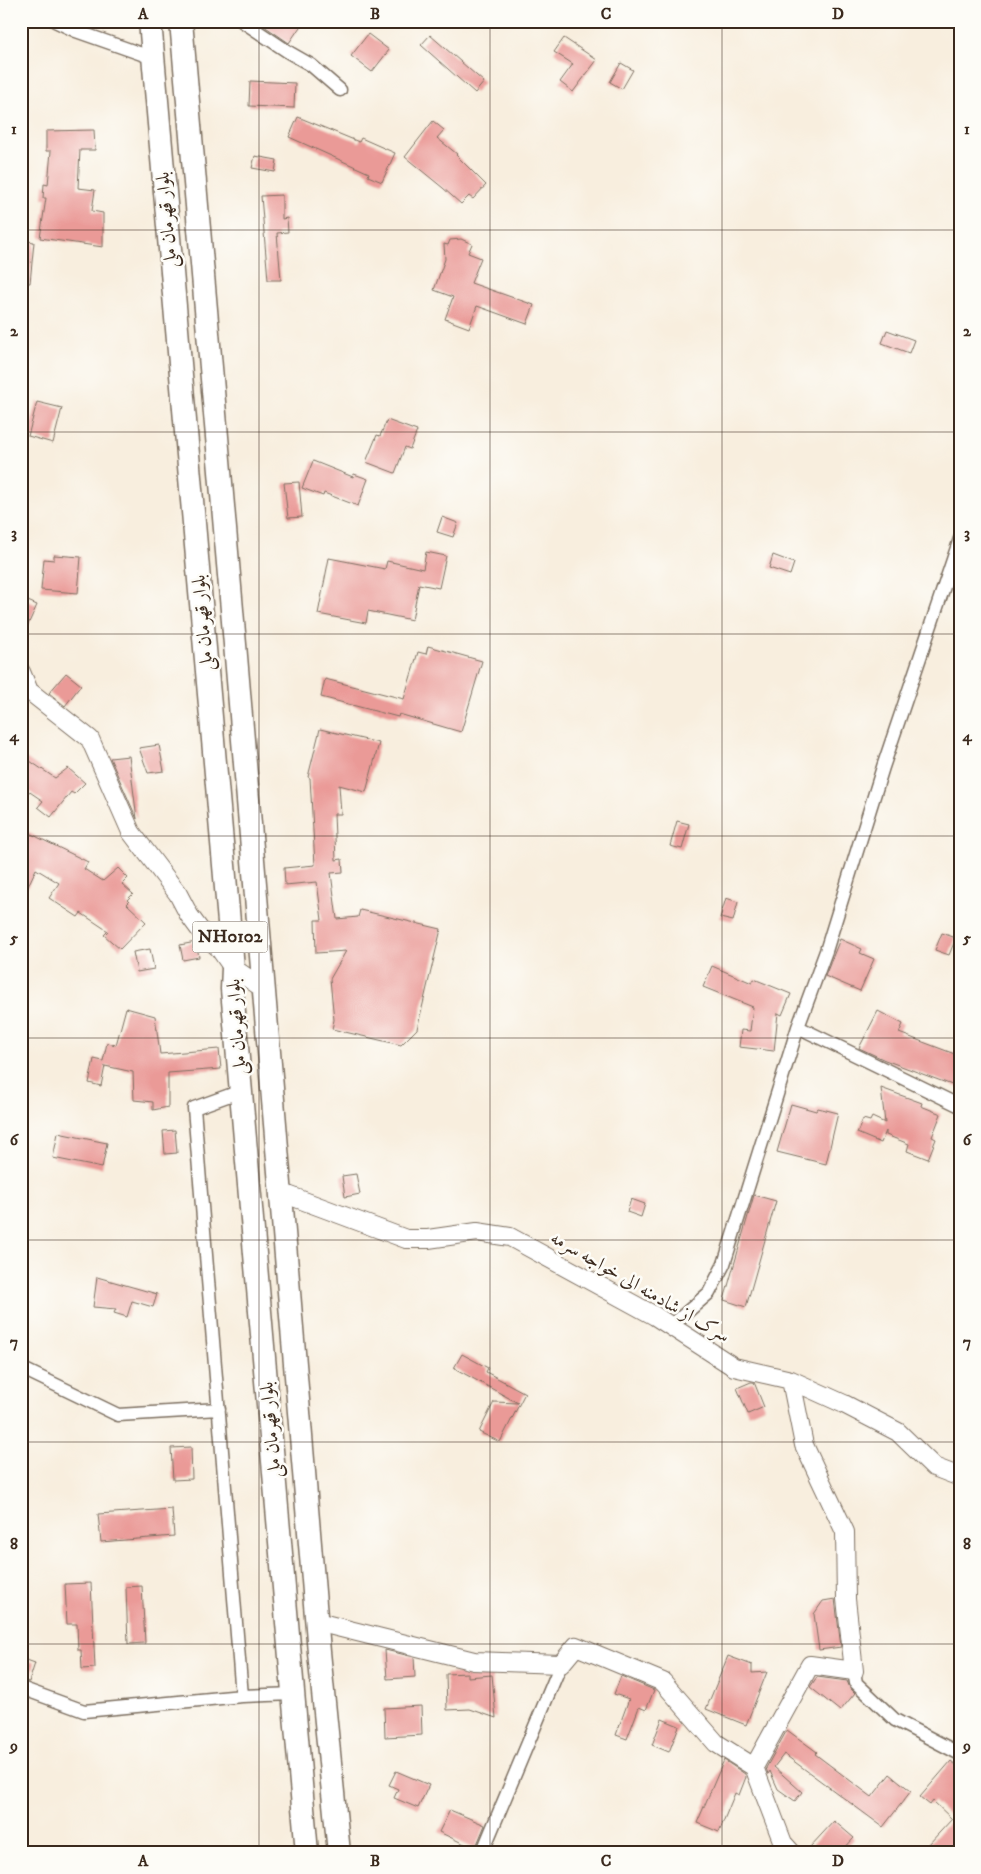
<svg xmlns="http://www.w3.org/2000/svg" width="981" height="1874" font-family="'IM FELL DW Pica',Amiri,serif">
<rect width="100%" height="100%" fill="#fdfcf7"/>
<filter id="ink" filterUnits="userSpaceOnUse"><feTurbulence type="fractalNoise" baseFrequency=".02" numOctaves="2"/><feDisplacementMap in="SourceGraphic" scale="10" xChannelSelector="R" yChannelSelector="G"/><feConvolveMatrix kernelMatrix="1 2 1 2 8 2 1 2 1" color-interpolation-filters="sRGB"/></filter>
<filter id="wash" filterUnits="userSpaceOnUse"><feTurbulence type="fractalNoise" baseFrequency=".0096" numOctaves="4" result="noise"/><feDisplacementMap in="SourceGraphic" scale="20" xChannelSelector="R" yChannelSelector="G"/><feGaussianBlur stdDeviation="1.12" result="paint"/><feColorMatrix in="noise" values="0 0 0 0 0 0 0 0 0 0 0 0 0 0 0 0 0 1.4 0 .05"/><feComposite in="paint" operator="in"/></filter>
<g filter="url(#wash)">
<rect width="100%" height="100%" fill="#f8eede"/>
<g id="blocks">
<!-- building -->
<path fill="#ea9a97" d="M257,21H304L289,43Z
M368,34L389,50L372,72L351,56Z
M430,35L484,82L475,93L421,45Z
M564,38L597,60L573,92L560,82L573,64L554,52Z
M621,63L633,70L622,89L610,82Z
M250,81L295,83L294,108L249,106Z
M298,117L359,142L361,138L395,153L382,182L368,176L369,173L289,137Z
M433,121L444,130L437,138L457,154L456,155L486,185L473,199L469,196L461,204L443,188L405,157Z
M94,130L95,150H80L78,188L95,190L92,211L103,213V247L40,238L46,198H43L44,184L48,185L51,151H46V131Z
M255,156L277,160L275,172L252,168Z
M282,195V219L287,218L288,232L277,233L281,280H268L261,196Z
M461,239L472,244L468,253L481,258L471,283L534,305L527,324L477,306L469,328L445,319L453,297L434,290L445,259L444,244L448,245L450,240Z
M21,240L34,242L30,283H21Z
M887,330L914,340L909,353L882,343Z
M37,402L62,408L53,443L28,436Z
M387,420L417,431L410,449L405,447L395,473L366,462L377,435L380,436Z
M313,461L353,477L354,474L368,479L358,506L324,493L323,496L302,488Z
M299,482L302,517L288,518L284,483Z
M442,517L458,523L453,537L437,532Z
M426,552L446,556L439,588L419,584L412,620L368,611L366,623L318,614L329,558L385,569L387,561L423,569Z
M54,555L81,557L78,593L41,590L44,559L54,560Z
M773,555L794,563L790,575L769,568Z
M21,598L37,605L21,640Z
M428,646L482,661L461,732L399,714L398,717L321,697L325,679L404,699L418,652L426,654Z
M66,673L81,685L65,706L49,693Z
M320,729L379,743L366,792L339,785L341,814H334L336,860L342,859L343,872L331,873L337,919L358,917L360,910L441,929L417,1029L401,1045L332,1029L334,1020L330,979L346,951L316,953L315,920H322L317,882L285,885L284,868L315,865L310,778L308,777Z
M159,745L164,771L148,773L139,748Z
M21,755L55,778L68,768L85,783L74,794L71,792L51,817L38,807L43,801L21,786Z
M129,756L137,819L110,758Z
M677,821L689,824L682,849L670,846Z
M21,829L88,862L84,869L103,881L118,868L128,878L122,884L133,894L127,900L129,902L127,904L146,922L120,949L104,935L108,931L81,913L78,917L49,898L59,883L36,869L21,901Z
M726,898L738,902L733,921L720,918Z
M942,933L956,938L949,955L935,950Z
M840,939L862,949L860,953L874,959L860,991L825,976Z
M196,942L199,957L183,960L180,945Z
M150,949L154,969L137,972L133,952Z
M712,966L752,983L754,979L791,994L782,1015L778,1013L774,1051L739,1047L741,1030L750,1031L753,1007L703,987Z
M126,1008L155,1016L160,1054L219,1049L221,1069L168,1073V1107L153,1110V1102L134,1100L133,1072L105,1066L101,1086L89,1083L94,1059L103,1061L107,1043L116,1045Z
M878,1011L903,1024L899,1033L960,1056V1088L885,1060L859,1048Z
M881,1088L922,1103L921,1106L941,1114L932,1137L936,1139L928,1159L907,1151L909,1144L886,1135V1131L881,1143L857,1133L863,1119L870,1121L872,1117L885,1123Z
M791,1104L816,1111L818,1108L838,1113L826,1164L777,1152Z
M175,1130L177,1153L165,1154L163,1131Z
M58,1133L107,1143L102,1168L53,1158Z
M356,1174L360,1194L345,1197L342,1176Z
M754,1195L776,1201L746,1307L724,1300Z
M631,1199L645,1204L641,1217L627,1212Z
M97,1277L157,1294L153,1307L132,1301L127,1317L114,1313L116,1309L93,1307Z
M462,1354L488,1368L486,1372L525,1393L500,1442L479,1432L494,1402L518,1403L454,1368Z
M751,1382H754L764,1407L748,1414L737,1388Z
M191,1447L192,1479L173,1480L171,1448Z
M172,1509L174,1536L101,1542L98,1514Z
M91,1583L95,1668L82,1669L81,1650H78L77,1624H67L65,1584Z
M142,1586L145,1643L128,1644L126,1587Z
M835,1599L841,1647L819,1650L814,1614L823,1601Z
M385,1650L414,1657L415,1677L387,1679Z
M728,1656L752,1665V1673L767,1672L746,1725L706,1709Z
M21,1658L35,1663L29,1682L21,1680Z
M468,1673V1677L492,1675L496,1718L470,1709L447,1710L446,1674Z
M621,1676L654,1690L646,1710L639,1707L627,1739L616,1735L629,1699L614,1694Z
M817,1677L847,1681L850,1688L855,1693L840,1711L810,1687Z
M421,1706L422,1735L385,1737L384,1708Z
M662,1719L679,1726L669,1752L652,1745Z
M787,1730L817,1752L815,1754L872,1797L890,1774L911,1791L883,1827L784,1754L774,1767L802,1792L795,1801L778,1789L770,1771L768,1774L766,1768Z
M724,1760L745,1774L746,1777L739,1795L735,1793L719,1832L697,1823Z
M951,1761L960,1768V1853H924L930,1846L928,1845L952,1819L933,1801L930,1805L920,1797Z
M396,1771L429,1785L418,1808L394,1798L398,1789L389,1785Z
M450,1810L485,1825L475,1849L439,1832Z
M834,1821L854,1838L840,1853H816L810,1847Z"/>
</g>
</g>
<g filter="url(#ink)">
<use href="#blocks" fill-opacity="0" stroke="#7d6f61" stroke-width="1"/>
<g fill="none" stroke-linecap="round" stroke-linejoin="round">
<!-- street casing -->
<g stroke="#7d6f61" stroke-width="15">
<path id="street" d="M55,21L76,31L153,58
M242,21L290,53L311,65L340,90
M798,1027L960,1106
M241,1091L194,1108L242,1696L294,1694
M671,1326L709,1293L724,1264L798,1027L826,951L883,767L960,539
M21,1368L118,1415L219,1409
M854,1671L856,1683L895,1720L960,1754
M21,1688L84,1711L242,1696
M482,1853L561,1664"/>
</g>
<!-- secondary casing -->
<g stroke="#7d6f61" stroke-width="20">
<path id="secondary" d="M21,672L29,691L90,739L131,832L178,894L189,915L203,934L219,948L233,968L264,989
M280,1192L406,1239H428L477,1232L510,1237L655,1316L734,1367L791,1380L844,1404L898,1432L934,1467L960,1477
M317,1622L474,1661L561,1664L576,1646L663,1682L716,1743L754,1767L783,1843L792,1853
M754,1767L810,1665L854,1671L846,1599L845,1532L804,1445L791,1380"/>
</g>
<!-- highway casing -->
<g stroke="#7d6f61" stroke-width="25">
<path id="highway" d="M150,21L233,968L232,989L307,1853
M181,21L236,656L319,1652L339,1853"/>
</g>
<!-- street -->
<use href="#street" stroke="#fff" stroke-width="12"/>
<!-- secondary -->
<use href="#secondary" stroke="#fff" stroke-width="18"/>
<!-- highway -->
<use href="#highway" stroke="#fff" stroke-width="22"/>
</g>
</g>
<!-- grid -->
<path fill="none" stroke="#3b2a1e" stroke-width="1" stroke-opacity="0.55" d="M259,21V1853M490,21V1853M722,21V1853M21,230H960M21,432H960M21,634H960M21,836H960M21,1038H960M21,1240H960M21,1442H960M21,1644H960"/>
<g text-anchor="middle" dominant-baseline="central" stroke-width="5" stroke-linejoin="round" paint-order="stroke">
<!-- shield labels -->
<rect fill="#fdfcf7" stroke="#75695f" stroke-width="1" x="192.5" y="921.5" width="75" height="31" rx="4"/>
<g font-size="18" font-weight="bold" fill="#3b2a1e">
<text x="230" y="937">NH0102</text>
</g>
<!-- street labels -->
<g font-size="19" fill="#3b2a1e" stroke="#fdfcf7">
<text transform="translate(167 220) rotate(-95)">بلوار قهرمان ملی</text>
<text transform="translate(203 623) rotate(-95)">بلوار قهرمان ملی</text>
<text transform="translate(237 1027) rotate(-94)">بلوار قهرمان ملی</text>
<text transform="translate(640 1287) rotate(30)">سرک از شادمنه الی خواجه سرمه</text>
<text transform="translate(271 1430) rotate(-95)">بلوار قهرمان ملی</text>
</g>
</g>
<!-- margin -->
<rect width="981" height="1874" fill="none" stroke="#fdfcf7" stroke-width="55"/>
<rect x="28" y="28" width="926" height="1818" fill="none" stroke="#3b2a1e" stroke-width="2"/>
<g font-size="16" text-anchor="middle" font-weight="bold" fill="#3b2a1e">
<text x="143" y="19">A</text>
<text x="375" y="19">B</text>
<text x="606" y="19">C</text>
<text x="838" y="19">D</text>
<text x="14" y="134">1</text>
<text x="967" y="134">1</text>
<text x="14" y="336">2</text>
<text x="967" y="336">2</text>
<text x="14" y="538">3</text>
<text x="967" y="538">3</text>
<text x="14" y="741">4</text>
<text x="967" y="741">4</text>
<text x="14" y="943">5</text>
<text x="967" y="943">5</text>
<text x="14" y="1145">6</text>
<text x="967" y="1145">6</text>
<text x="14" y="1347">7</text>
<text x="967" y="1347">7</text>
<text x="14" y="1549">8</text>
<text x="967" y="1549">8</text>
<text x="14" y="1751">9</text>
<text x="967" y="1751">9</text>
<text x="143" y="1866">A</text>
<text x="375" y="1866">B</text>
<text x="606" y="1866">C</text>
<text x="838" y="1866">D</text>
</g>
</svg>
